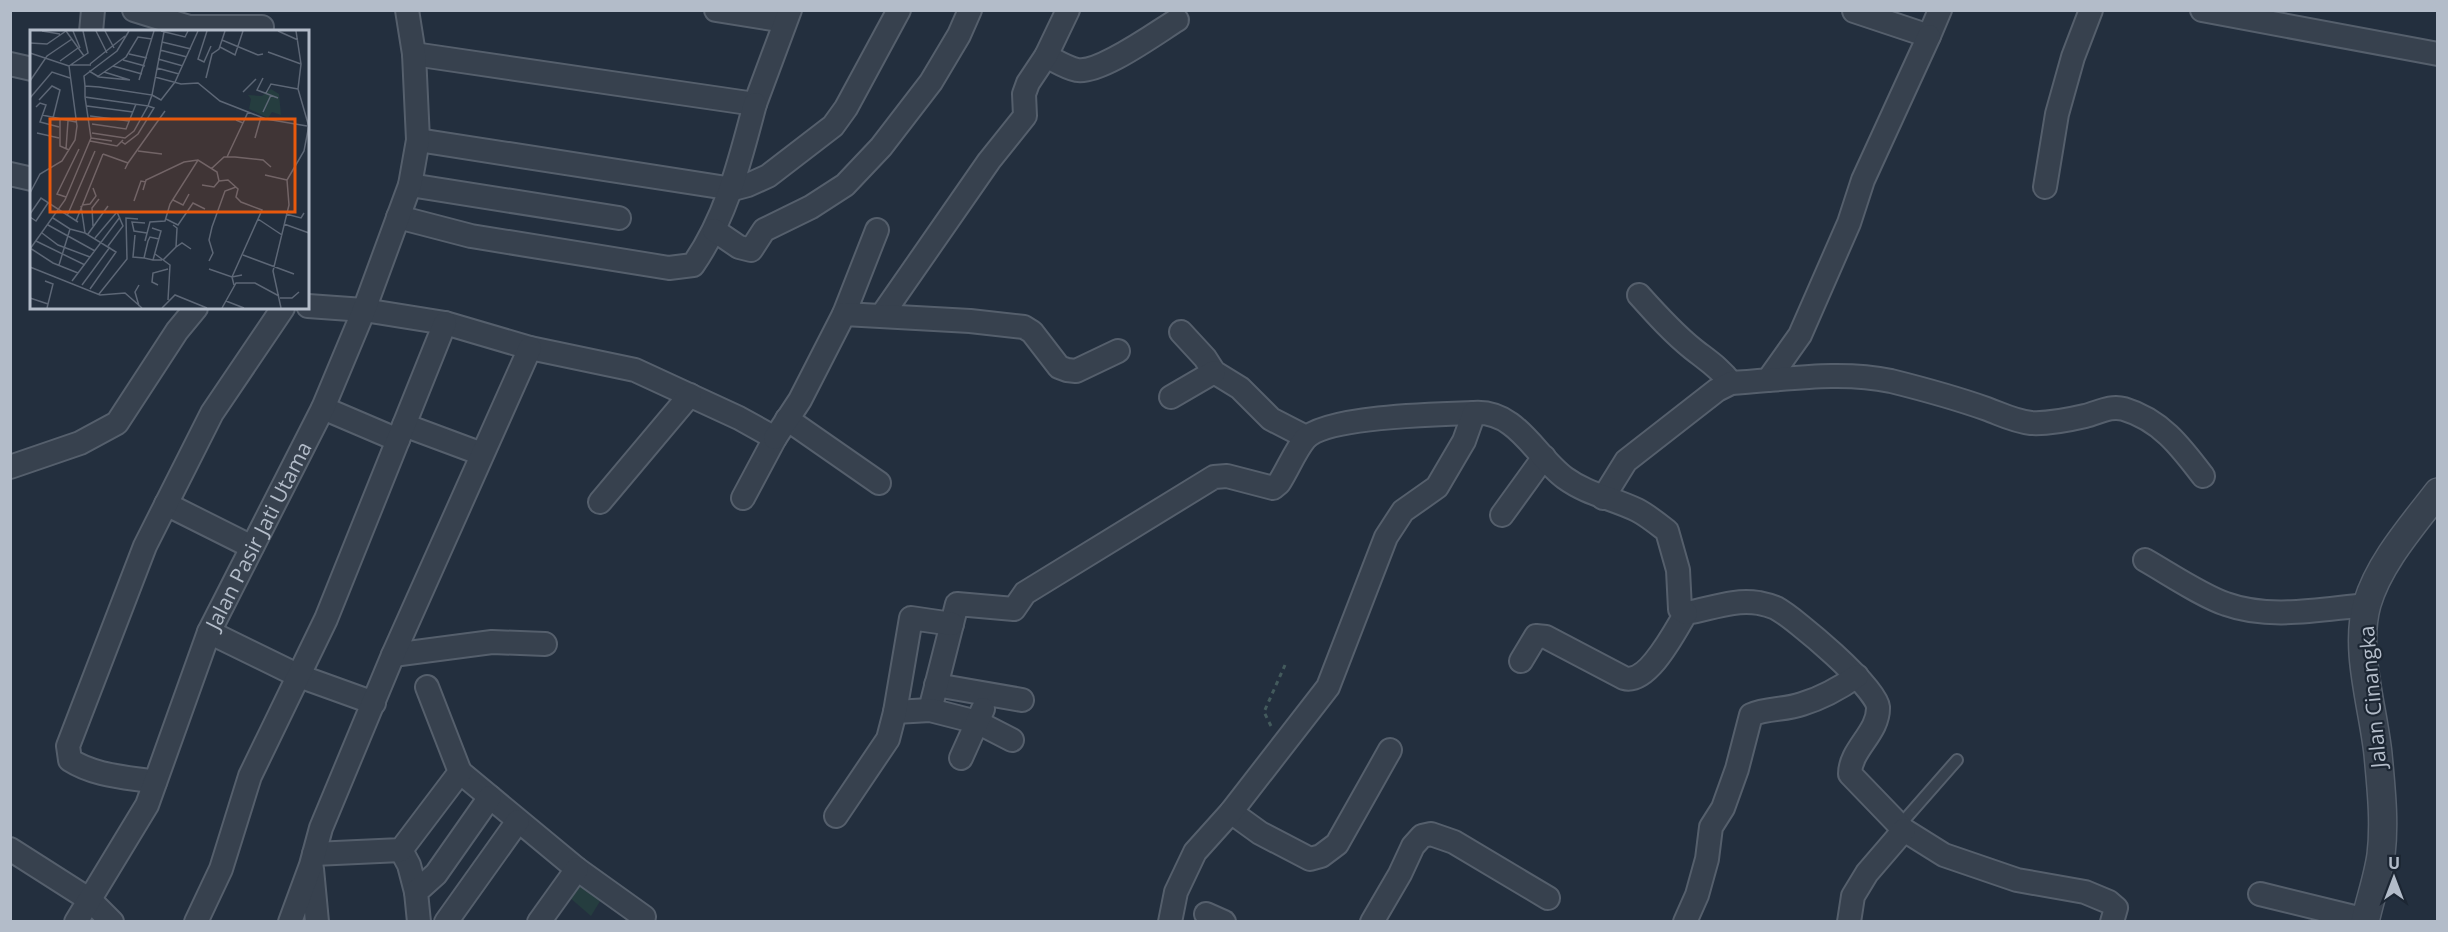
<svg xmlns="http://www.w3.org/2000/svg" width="2448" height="932" font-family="'Open Sans',sans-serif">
<rect width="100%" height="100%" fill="#232f3e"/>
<!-- green -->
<path fill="#253d3f" d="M582,882L602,898L591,916L569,897Z"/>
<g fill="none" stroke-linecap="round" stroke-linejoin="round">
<!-- service casing -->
<g stroke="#555f6c" stroke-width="14">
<path id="service" d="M1900,825L1957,760"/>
</g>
<!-- minor casing -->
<g stroke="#555f6c" stroke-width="26">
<g id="minor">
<path d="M134,10L189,27H262"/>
<path d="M716,10L785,21"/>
<path d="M2202,10L2438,54"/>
<path d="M1854,11L1929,36L1940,10"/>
<path d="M91,32L93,10"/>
<path d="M414,54L755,104L790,10"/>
<path d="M1046,56C1056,61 1067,68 1077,70C1100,74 1156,33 1177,20"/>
<path d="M10,64L32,69"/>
<path d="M418,140L733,189L748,185L768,176L833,126L846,108L899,10"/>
<path d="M10,174L32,179"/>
<path d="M410,185L619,218"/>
<path d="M2045,187L2057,114L2073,57L2091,10"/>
<path d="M398,217L471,236L669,268L693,265C727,216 740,160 755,104"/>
<path d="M714,230L739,247L751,250L764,230L811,207L845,185L881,147L931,82L959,35L970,10"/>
<path d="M1639,295C1656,314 1673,333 1693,349C1707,360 1720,368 1731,383"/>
<path d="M308,306L364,310L445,323L530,348L635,370L739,418L775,438L743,498"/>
<path d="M844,314L877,230"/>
<path d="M882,315L989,161L1025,116L1024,94L1028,83L1046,56L1068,10"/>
<path d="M1181,332L1205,358L1214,372L1240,388L1271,419L1306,437"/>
<path d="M1768,380L1800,335L1849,223L1863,180L1929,36"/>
<path d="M1171,397L1214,372"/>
<path d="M323,408L398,440"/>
<path d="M787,419L879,483"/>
<path d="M404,425L482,454"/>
<path d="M775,438L800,400L844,314L970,321L1024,327L1032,332L1059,367L1067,370L1076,371L1118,351"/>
<path d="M10,467L80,443L117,423L177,331L196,308"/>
<path d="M1603,498L1626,461L1717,390L1731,383C1784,380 1839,370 1891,381C1923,389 1956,398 1987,409C2003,415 2014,421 2031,423C2048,424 2068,420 2085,416C2098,413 2110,405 2124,409C2161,420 2181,447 2203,476"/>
<path d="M600,502L690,395"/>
<path d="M166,504L252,547"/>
<path d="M1502,515L1544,457"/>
<path d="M2145,560C2168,573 2202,596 2226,604C2270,620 2321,609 2367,605"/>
<path d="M209,632L299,676L374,703"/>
<path d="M393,655L492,642L545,644"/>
<path d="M1521,661L1536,636L1546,637L1624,678C1648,685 1675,631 1686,613C1711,609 1732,599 1759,603C1764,604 1771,606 1776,608C1796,619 1876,687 1878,707C1879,733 1850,749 1850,774L1904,830L1944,855L2017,880L2085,892L2109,902L2116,908L2112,922"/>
<path d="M936,685L1022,700"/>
<path d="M930,710L957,604L1014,609L1025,593L1214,477L1227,476L1273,488L1279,483C1288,469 1295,451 1305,439C1325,416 1443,414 1474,413"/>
<path d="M895,712L930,710L977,722L1012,740"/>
<path d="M961,758L983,709"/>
<path d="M460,772L577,869L644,917"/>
<path d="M155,782C126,777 95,776 70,760L68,746L145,546L212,413L283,308"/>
<path d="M1231,812L1260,833L1310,859L1321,856L1337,844L1390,750"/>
<path d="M836,816L888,739L895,712L911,618L952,624"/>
<path d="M10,849L90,900L112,922"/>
<path d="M401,850L409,865L416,892"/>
<path d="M314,854L401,850L460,772L427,687"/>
<path d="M312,869L317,922"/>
<path d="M2260,894L2366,920"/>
<path d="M1206,914L1224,922"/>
<path id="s1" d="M76,922L147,805L209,632L323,408L364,310L410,185L418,140L414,54L407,10"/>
<path d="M196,922L221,869L250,776L326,619L445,323"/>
<path d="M290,922L311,865L321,828L393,655L530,348"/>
<path d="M419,922L416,892L436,874L490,797"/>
<path d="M446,922L518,821"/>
<path d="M539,922L577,869"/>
<path d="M1170,922L1176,892L1195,852L1231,812L1328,687L1386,537L1403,511L1437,487L1464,441L1474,413C1517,410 1535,456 1565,478C1587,494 1612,498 1637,510C1647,515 1658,524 1667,531L1678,570L1680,609L1686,613"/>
<path d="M1372,922L1400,874L1413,846L1422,836L1431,834L1454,842L1548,898"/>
<path d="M1685,922L1697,895L1707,859L1711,827L1723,808L1737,769L1751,715C1766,708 1786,710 1802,704C1822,698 1840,688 1857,676"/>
<path d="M1849,922L1853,896L1867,873L1904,830"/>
</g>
</g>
<!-- tertiary casing -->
<g stroke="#555f6c" stroke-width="30">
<path id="tertiary" d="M2365,922C2370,899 2378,877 2381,855C2385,822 2381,787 2378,754C2373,707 2354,650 2367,604C2379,563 2412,526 2438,492"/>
</g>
<!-- path -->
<path stroke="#435a5c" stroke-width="3" stroke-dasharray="4.5 4.5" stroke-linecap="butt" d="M1271,726L1264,712L1285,665"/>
<!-- service -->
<use href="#service" stroke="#37414e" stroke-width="10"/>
<!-- minor -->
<use href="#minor" stroke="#37414e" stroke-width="22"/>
<!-- tertiary -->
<use href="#tertiary" stroke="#37414e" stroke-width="27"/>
</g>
<g text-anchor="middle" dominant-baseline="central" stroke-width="4.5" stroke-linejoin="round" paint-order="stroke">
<!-- street labels -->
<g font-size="21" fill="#b3bcc9" stroke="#1c2633">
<text stroke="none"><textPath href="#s1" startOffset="429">Jalan Pasir Jati Utama</textPath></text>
<text transform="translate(2372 697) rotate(-95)">Jalan Cinangka</text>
</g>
</g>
<!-- overview -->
<g transform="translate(30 30)">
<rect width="279" height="279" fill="#232f3e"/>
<path d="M241,59L249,64L251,85L242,82L238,88L219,79L221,69L218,65L232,66Z" fill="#253d3f"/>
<path fill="none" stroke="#5d6776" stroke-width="1.5" d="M12,1L30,4M36,1L54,26M43,1L50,18M66,1L77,23M75,1L84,18M131,1L155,7L158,1M177,1L168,29L174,32L181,16M248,1L268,10M266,1L271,34L268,59L279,97M134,2L122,65L131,70L145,52L168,1M192,10L228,25L233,24M132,12L161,19M0,13L17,14L36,1M190,17L205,25L213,1M130,20L157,27M238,22L271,34M0,23L39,36M99,24L117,28M128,29L153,36M93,30L115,36M30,31L48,18M60,34L95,6M41,35H61M39,36L58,23L53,1M83,36L112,44M127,38L149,44M59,41L69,47L100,50M74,42L100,50M67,47L96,27L108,7L122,9M125,47L151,54L168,53L190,71L236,89L277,96M176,48L182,24L189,19L195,1M233,48L227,60L248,68M109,50L124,1M0,51L17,26L42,9M55,56L69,57L122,65L118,76L55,67ZM55,56L54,46L87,21L99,1M213,62L226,49M236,63L241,54L268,59M0,68L22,42L40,48M9,70L22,56L30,60L23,88M57,76L103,82M6,77L10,73L16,75L10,92L29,97M233,82L241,65M12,85L46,92M60,86L99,91M30,90V116L39,120M206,90L213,93L218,82M62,94L96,99L106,74M7,103L29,108M62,103L95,108L104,101L118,76L124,78L108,104L95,114L92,112M61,108L82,111M225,108L231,87M60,111L87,116L93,110M36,119L38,91M108,121L132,124M73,124L98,133L95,139M197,127L213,93M98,133L135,81M181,139L194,127H205L233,130L241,137M235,145L257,150M172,155L184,157L189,151L198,150L208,159L206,167L211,172L232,180L202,247L204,255M113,160L116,150L154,132L168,130M0,163L10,144L32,131L45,110L47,96L39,36M36,167L27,164L49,119M143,170L153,175L159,164M104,171L111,151L116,152M52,175L60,174L66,166L63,158M51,176L55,203L86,222L60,259M0,184L11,168L48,192M256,184L271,188L274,183M37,186L65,121M0,187L6,191L18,173M23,188L40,199L55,203M136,189L148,195L163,173L175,179M228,189L252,205M46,191L73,124M115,193L102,192L104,201L117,203M254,194L279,203M18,195L65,221M63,196L62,178L69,169M122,198L131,201L123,230H132M12,203L28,215L60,227M58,204L78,176M105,205L103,227L114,228M65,208L87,182L93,196L78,216M6,211L55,235M115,211L120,192L135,191L140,174L168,130L187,142L189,151M146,217L152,213L161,219M0,218L23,233L48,243M0,219L35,170L61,108L55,67M125,224L140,235L138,270M213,225L264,244M123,230L114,228L118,211L120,207L129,209M133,230L146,217L147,198L143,195M179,231L183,223L179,210L182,197L195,161L206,157M29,235L40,199M0,237L70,265L95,263L112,278M179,239L202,247L212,245M15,251L23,254L17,278M42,251L90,187M52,255L80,217M109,255L105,262L109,276M128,255L122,252L123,243L138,239M69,264L97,229L96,188L108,189M0,268L18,274M250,268H262L269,262M196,271L214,278M132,278L145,265L177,278M192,278L206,253H225L249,266M251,278L243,241L259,175L257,150L274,121L279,95"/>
<path fill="#e8590c" fill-opacity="0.15" stroke="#e8590c" stroke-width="3" d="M20,89H265V182H20Z"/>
<rect width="279" height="279" fill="none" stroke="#b3bcc9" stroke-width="3"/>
</g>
<!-- border -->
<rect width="2448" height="932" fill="none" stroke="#b3bcc9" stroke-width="24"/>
<!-- north arrow -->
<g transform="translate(2394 878)" stroke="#1c2633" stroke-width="4.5" paint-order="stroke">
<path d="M0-4.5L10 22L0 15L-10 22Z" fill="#b3bcc9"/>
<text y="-9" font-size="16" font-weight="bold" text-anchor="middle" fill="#b3bcc9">U</text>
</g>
</svg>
